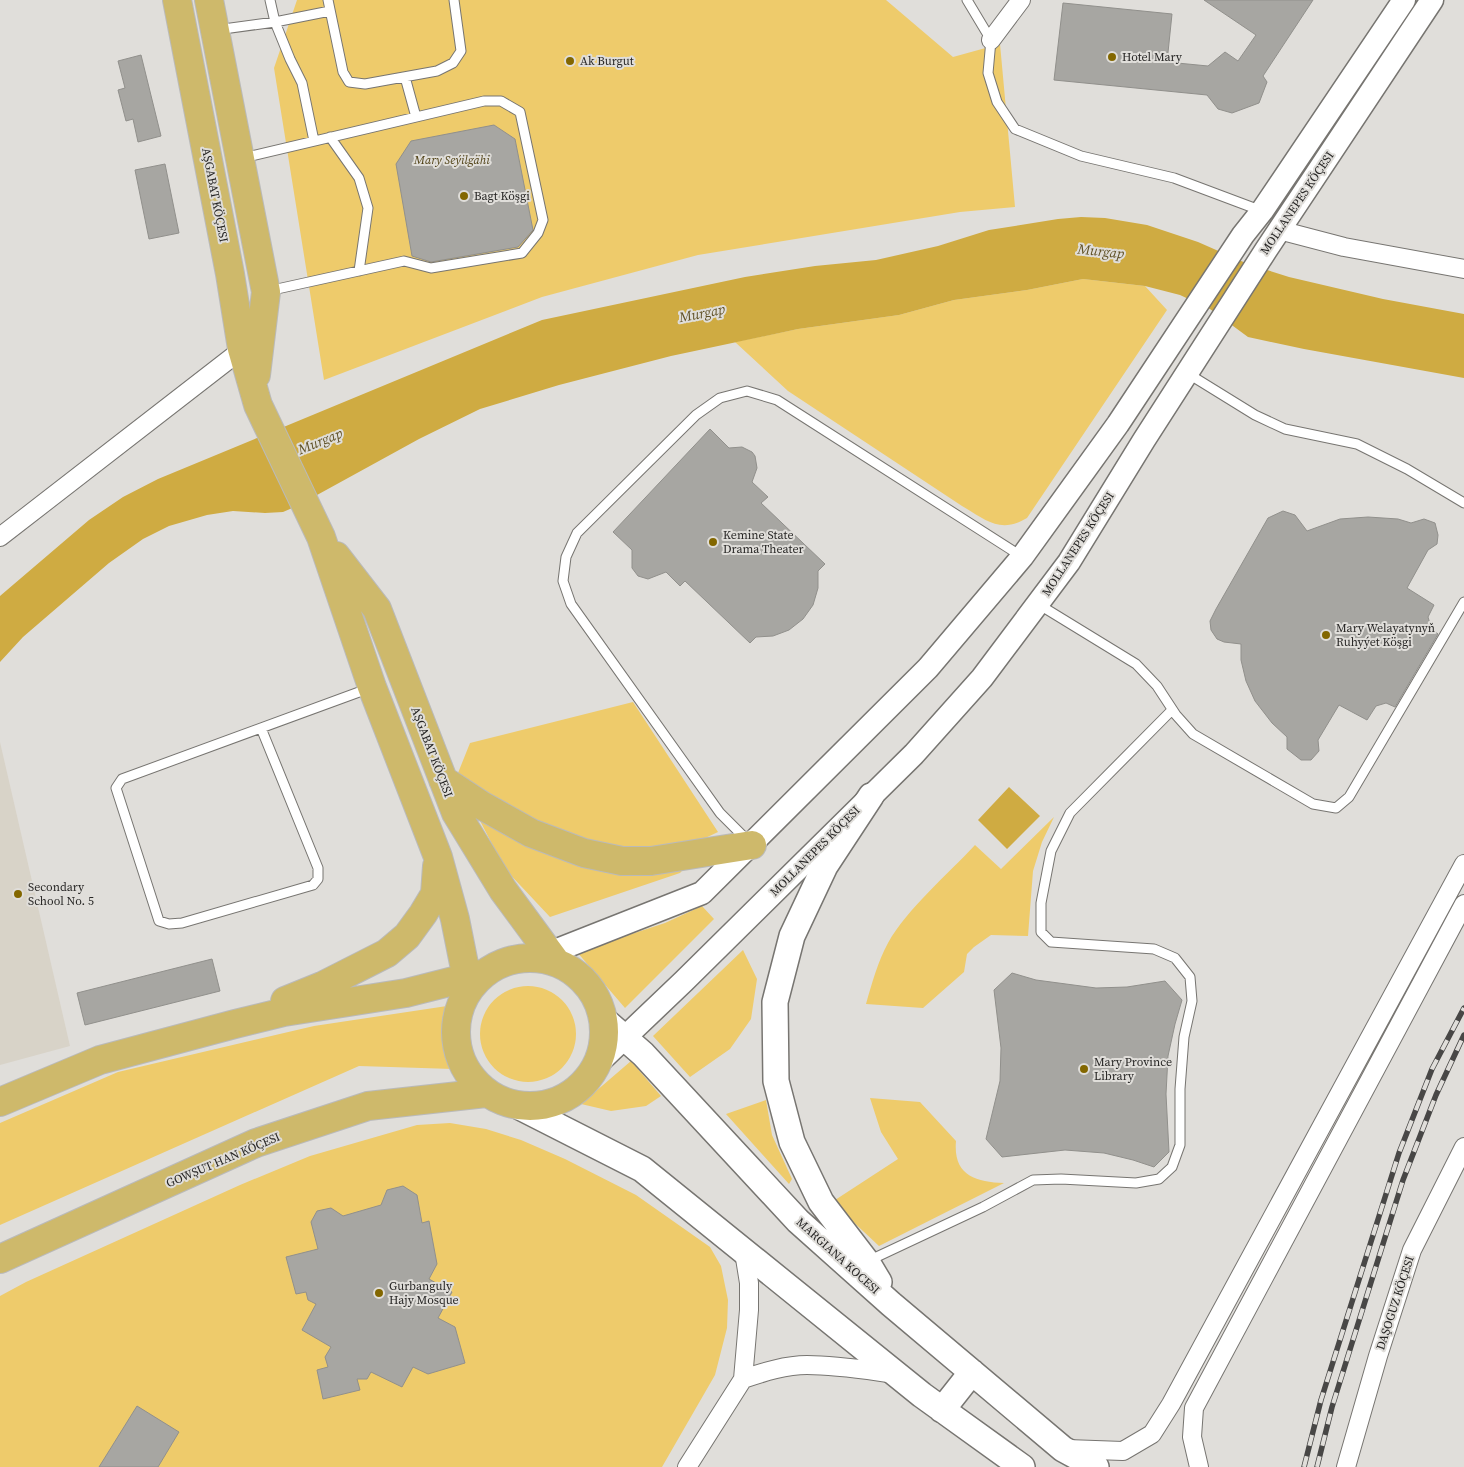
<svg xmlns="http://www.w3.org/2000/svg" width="1464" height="1467" font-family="'Source Serif 4',serif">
<rect width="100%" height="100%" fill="#e0deda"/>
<!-- built -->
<path fill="#d8d3c8" d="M0,742L70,1046L0,1065Z"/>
<!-- green -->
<path fill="#eecb6b" d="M297,0H886L953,57L1000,44L1015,207L960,212L698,255L542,297L324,380L274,68Z
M1083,279L1145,286L1167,310L1027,518C1000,534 986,520 962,506L788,391L735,342L798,329L899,315L954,300L1027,290Z
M633,702L718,832L684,848L636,849L580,846L517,818L458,773L470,743Z
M477,815L529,847L562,857L692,860L680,873L550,917L505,869Z
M1054,817L1042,842L1033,871L1028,936L991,935L974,947L967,954L964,972L923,1008L866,1004C872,983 878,961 888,943C907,909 948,874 975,845L1001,869Z
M702,906L714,919L625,1008L577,952L665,923Z
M743,950L757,979L751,1019L730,1049L690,1077L653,1036Z
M480 1034a48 48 0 1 1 96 0a48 48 0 1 1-96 0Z
M447,1006L443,1046L453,1069L359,1066L0,1225V1123L118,1072L314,1026Z
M631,1061L661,1096L646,1106L611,1111L581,1104Z
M870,1098L920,1102L956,1141C953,1175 975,1182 1004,1183L879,1246L832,1202L898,1159L881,1132Z
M766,1100L772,1135L792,1179L789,1184L726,1114Z
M450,1123L486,1129L521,1140L565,1159L636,1195L710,1247L721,1266L728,1300L727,1328L715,1375L662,1467H0V1296L26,1282L240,1185L310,1156L417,1125Z"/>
<!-- water -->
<path fill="#cfab42" d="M1081,217L1105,218L1147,225L1198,242L1248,264L1289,277L1383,299L1464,314V378L1304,349L1248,337L1210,309L1180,295L1145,286L1083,279L1027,290L954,300L899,315L798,329L671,356L559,385L480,409L419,439L297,506L283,512L265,513L233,511L207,515L169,526L143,539L109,563L23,637L0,662V596L89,520L123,497L158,479L542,320L745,277L815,266L876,260L938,246L989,230L1058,219Z
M1009,787L1040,816L1007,849L978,820Z"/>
<!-- building -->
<path fill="#a7a6a2" stroke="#91908c" d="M1204,0H1313L1263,76L1267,82L1259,103L1232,113L1218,109L1207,95L1054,80L1063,3L1172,14L1167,62L1208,66L1225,52L1238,61L1256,35Z
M141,55L161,136L138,142L133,119L126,121L118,90L125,88L118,61Z
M494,125L515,139L533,230L518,247L431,262L412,256L396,164L411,141Z
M165,164L179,233L149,239L135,170Z
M710,429L729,448L742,447L752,452L755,456L757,468L752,482L768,497L761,503L825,564L818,571V588L813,605L803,619L789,630L773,636L756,637L750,643L685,581L680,586L666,572L648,579L638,576L632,568V550L613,532Z
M1283,511L1295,515L1307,531L1340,519L1368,517L1398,519L1411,523L1424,519L1435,523L1438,535L1437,544L1428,550L1407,588L1434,605L1428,617L1431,627L1438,634L1395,707L1386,703L1376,706L1367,720L1339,705L1318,740L1319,751L1311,760H1301L1287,749V737L1272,723L1255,701L1246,681L1241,660V644L1224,642L1217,639L1211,630L1210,621L1216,609L1268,518Z
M212,959L220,991L85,1025L77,993Z
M1012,973L1036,980L1096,988L1127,987L1165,981L1182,1000L1175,1024L1168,1056L1166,1094L1169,1152L1154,1167L1133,1160L1104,1153L1065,1150L1002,1157L986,1139L1000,1081L1001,1048L994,990Z
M403,1186L417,1195L422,1223L429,1221L437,1264L429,1279L452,1292L438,1318L455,1327L465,1363L428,1374L413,1367L402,1387L371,1372L367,1379H357L360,1390L323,1399L317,1370L328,1367L325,1357L331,1347L302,1330L316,1304L308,1300L306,1292L296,1294L286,1257L318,1249L311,1222L317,1211L331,1208L343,1216L381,1205L387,1190Z
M137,1406L179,1432L158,1467H99Z"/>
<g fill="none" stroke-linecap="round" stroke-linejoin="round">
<!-- service casing -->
<g stroke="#777571" stroke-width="11">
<path id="service" d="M270,0L275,22L290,59L302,83L314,141
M328,0L343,72L349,82L365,84L437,71L453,63L461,51L454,0
M967,0L991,40L988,73L997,102L1015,129L1081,156L1174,178L1262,211
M216,30L275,22L330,11
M405,77L416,117
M330,137L359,178L368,208L359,271
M243,158L484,101H501L520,112L543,220L538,233L522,253L431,268L404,261L268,291
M1187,373L1255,415L1285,429L1357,444L1407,469L1464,503
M1038,604L1136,664L1157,686L1176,715L1193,734L1313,804L1336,808L1349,797L1464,602
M261,728L318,868V879L313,885L182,923L169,924L159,921L116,788L122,779L370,688
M748,841L720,813L571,604L563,581L566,557L577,533L696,415L720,398L747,391L777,400L1021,556
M868,1261L983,1207L1033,1180L1061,1179L1136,1183L1159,1179L1172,1167L1180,1145V1089L1184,1037L1192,1001L1190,977L1175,958L1154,949L1051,942L1041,932V903L1051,851L1070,813L1172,710"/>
</g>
<!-- minor casing -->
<g stroke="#777571" stroke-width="20">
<path id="minor" d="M991,40L1021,0
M1279,230L1344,247L1464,269
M0,537L249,344
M743,1379C764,1372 786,1365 807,1365C837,1365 866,1370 896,1374
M1067,1449L1123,1451L1152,1434L1171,1404L1464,864
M687,1467L743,1379L749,1310V1283L744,1252
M1199,1467L1192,1437L1194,1408L1464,904
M1346,1467L1378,1356L1412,1250L1464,1147"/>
</g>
<!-- tertiary casing -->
<g stroke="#777571" stroke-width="25">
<path id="tertiary" d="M537,958L702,893L928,668L1022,557L1118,424L1243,235L1262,211L1404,0
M598,1063L684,981L914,754L982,678L1069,562L1144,440L1266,250L1432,0"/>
</g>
<!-- secondary casing -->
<g stroke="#777571" stroke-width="28">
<path id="secondary" d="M871,796L825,866L792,936L775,1002L776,1081L792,1142L821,1202L867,1262L879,1282
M603,1019L643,1054L798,1221L891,1304L1063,1449L1096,1467
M520,1107L642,1169L922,1395L1022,1467
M942,1410L972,1372"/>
</g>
<!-- primary casing -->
<g stroke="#babab9" stroke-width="30">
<path id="primary" d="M177,0L230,274L242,349L258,405L321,537L372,687L438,857L455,919L469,989
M209,0L266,292L256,375
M336,556L377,609L456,813L503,890L556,962
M443,780L481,805L531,833L584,853L622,861H651L752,845
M456 1032a74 74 0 1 1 148 0a74 74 0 1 1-148 0Z
M285,1001L322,986L387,953L407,936L423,914L435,894L437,866
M0,1102L100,1060L235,1024L284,1012L406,993L485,973
M0,1259L256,1143L368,1106L486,1093"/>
</g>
<!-- service -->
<use href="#service" stroke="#fff" stroke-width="9"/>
<!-- minor -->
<use href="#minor" stroke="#fff" stroke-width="18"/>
<!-- tertiary -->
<use href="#tertiary" stroke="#fff" stroke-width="22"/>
<!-- secondary -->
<use href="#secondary" stroke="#fff" stroke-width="25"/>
<!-- primary -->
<use href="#primary" stroke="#ceb96b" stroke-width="28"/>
<!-- rail casing -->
<g stroke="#484746" stroke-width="5.5">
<path id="rail" d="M1304,1467L1321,1400L1399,1153L1432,1069L1464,1008
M1317,1467L1332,1407L1403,1180L1436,1095L1464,1035"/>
</g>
<!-- rail -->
<use href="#rail" stroke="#e0deda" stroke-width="4" stroke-dasharray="11" stroke-linecap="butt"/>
</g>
<!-- markers -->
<g fill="#836700" stroke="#e0deda" stroke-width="2">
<circle cx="1112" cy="57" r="5"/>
<circle cx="570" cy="61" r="5"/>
<circle cx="464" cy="196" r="5"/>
<circle cx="713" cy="542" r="5"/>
<circle cx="1326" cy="635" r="5"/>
<circle cx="18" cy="894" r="5"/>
<circle cx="1084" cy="1069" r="5"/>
<circle cx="379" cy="1293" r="5"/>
</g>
<g text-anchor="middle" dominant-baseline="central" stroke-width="4" stroke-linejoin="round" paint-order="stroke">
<!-- poi labels -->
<g font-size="12" fill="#272625" stroke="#e0deda" text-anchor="start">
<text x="1122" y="57">Hotel Mary</text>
<text x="580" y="61">Ak Burgut</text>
<text x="474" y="196">Bagt Köşgi</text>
<text x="723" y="535">Kemine State<tspan x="723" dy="14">Drama Theater</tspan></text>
<text x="1336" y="628">Mary Welayatynyň<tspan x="1336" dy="14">Ruhyýet Köşgi</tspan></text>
<text x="28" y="887">Secondary<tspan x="28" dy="14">School No. 5</tspan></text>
<text x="1094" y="1062">Mary Province<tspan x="1094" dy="14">Library</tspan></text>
<text x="389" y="1286">Gurbanguly<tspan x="389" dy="14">Hajy Mosque</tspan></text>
</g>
<!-- park labels -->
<g font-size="12" font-style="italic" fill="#4e3f13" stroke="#e0deda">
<text x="452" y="160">Mary Seýilgähi</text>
</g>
<!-- street labels -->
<g font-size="12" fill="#272625" stroke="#e0deda">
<text transform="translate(215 195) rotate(79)">AŞGABAT KÖÇESI</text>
<text transform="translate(1297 203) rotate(-56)">MOLLANEPES KÖÇESI</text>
<text transform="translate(1078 544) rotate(-57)">MOLLANEPES KÖÇESI</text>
<text transform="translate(432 752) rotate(69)">AŞGABAT KÖÇESI</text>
<text transform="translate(815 851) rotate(-45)">MOLLANEPES KÖÇESI</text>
<text transform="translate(223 1160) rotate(-23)">GOWŞUT HAN KÖÇESI</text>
<text transform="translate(838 1256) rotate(42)">MARGIANA KOCESI</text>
<text transform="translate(1395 1303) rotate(-72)">DAŞOGUZ KÖÇESI</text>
</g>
<!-- water labels -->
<g font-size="14" font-style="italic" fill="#605126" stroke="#e0deda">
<text transform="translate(1101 251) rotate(6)">Murgap</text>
<text transform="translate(702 313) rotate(-11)">Murgap</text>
<text transform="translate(320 441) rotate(-22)">Murgap</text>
</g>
</g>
</svg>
